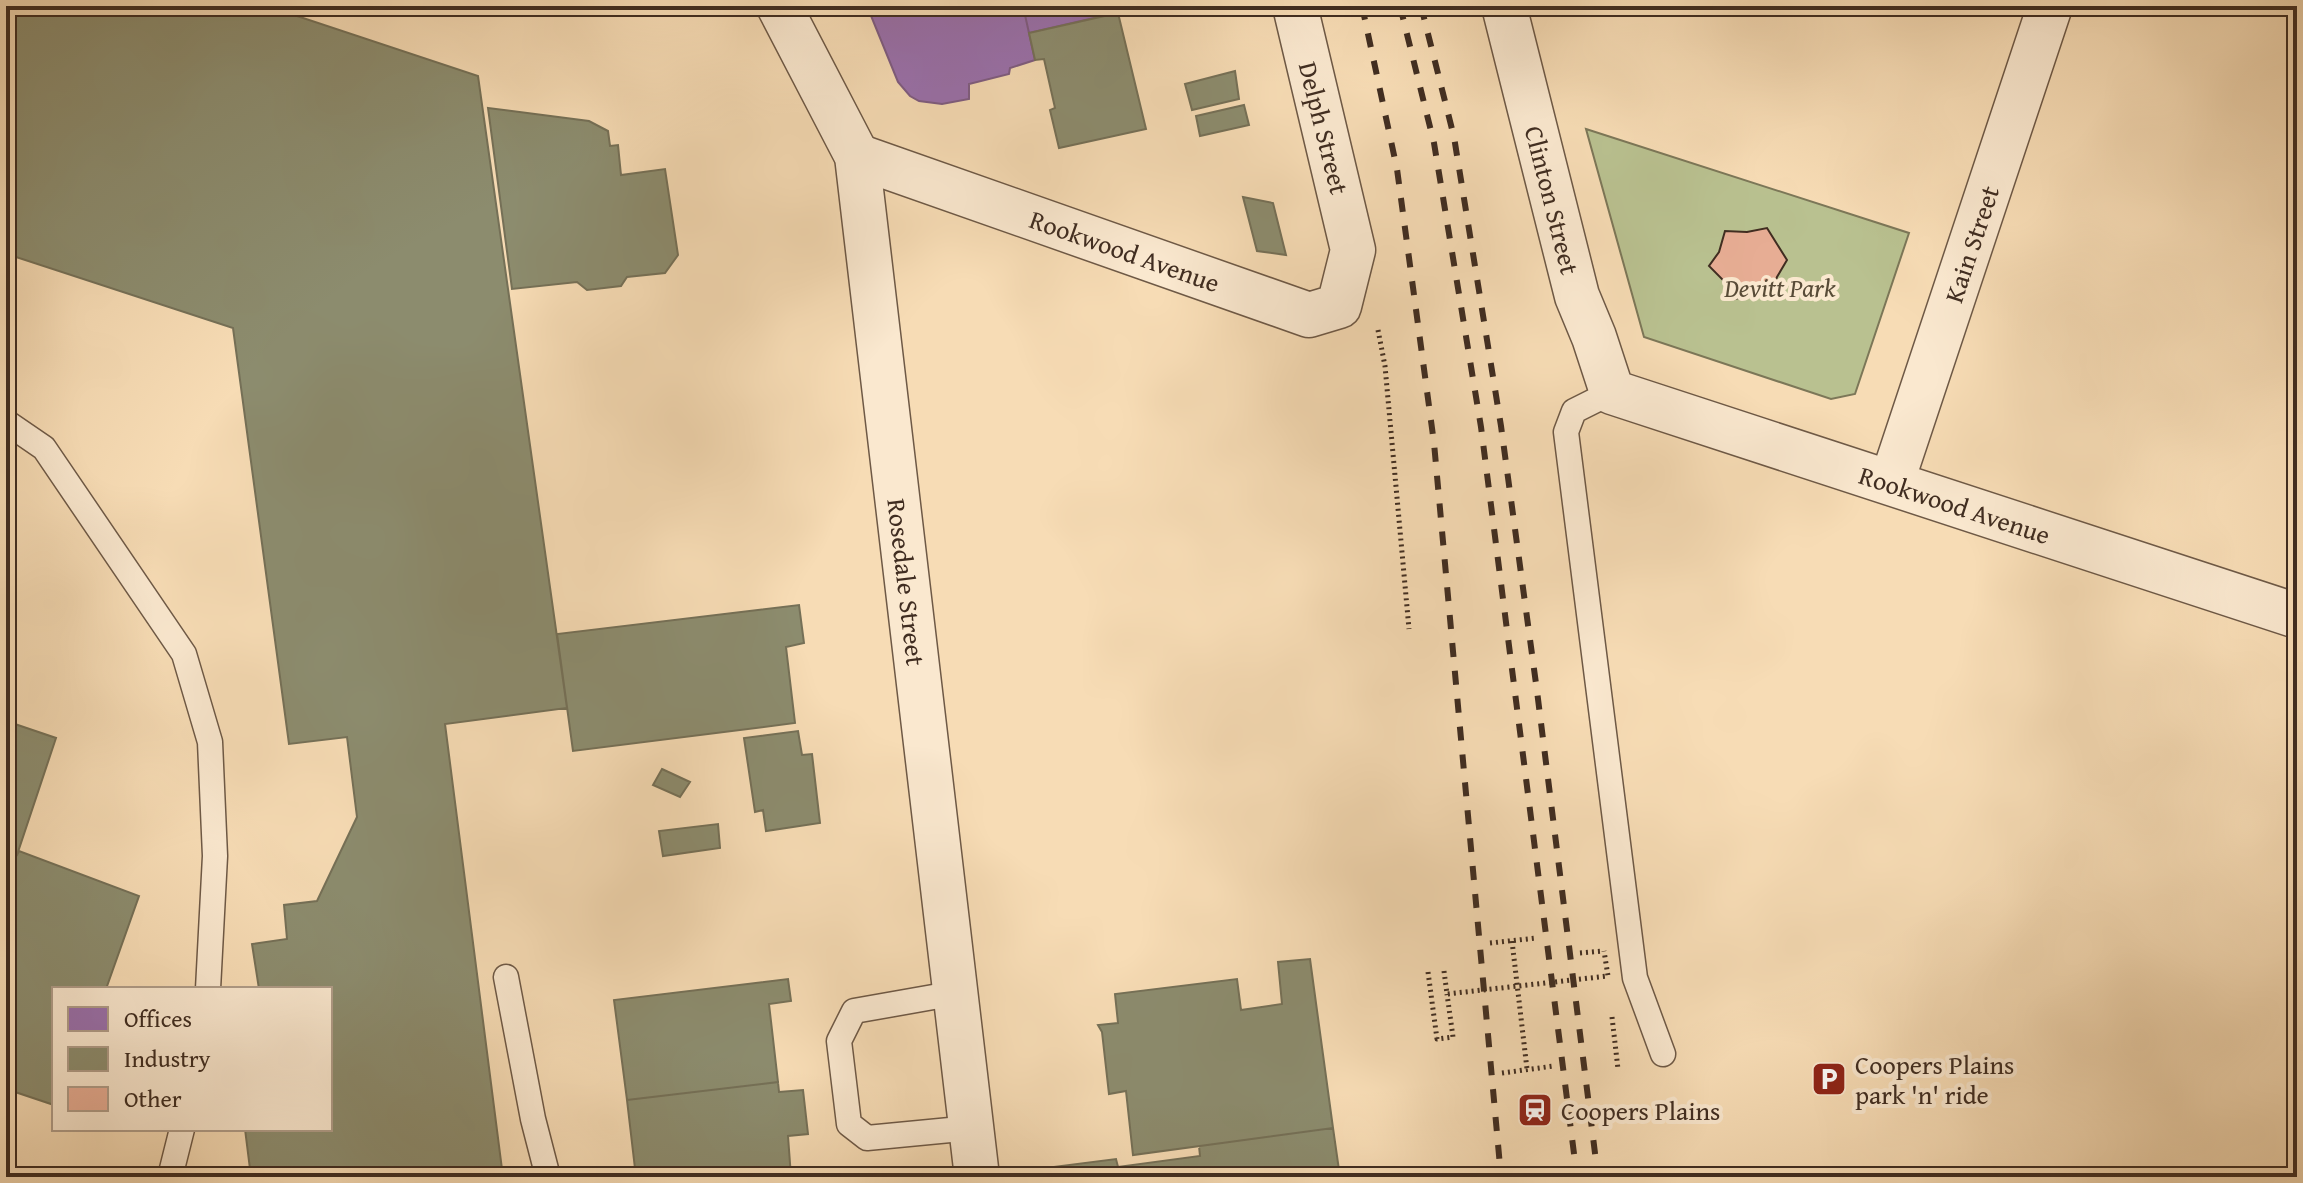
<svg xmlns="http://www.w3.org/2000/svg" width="2303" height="1183" font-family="'Gentium Book Plus',serif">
<rect width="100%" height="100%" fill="#f7dcb5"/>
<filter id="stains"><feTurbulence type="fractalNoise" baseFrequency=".0025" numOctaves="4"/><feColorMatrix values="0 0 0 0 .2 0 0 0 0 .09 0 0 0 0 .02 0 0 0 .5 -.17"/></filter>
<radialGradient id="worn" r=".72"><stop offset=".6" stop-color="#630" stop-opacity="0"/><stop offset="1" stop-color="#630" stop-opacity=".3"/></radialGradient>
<!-- green -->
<path fill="#b9c190" stroke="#7c7758" stroke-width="2" d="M1586,129L1909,233L1855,394L1831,399L1644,337Z"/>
<!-- offices -->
<path fill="#9970ab" stroke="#7e5c82" stroke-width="2" d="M867,6H1023L1035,60L1010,68L1009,74L969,84V99L942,104L919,101L910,96L898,82Z
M1023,6H1146L1029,33Z"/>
<!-- industry -->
<path fill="#8c8c6e" stroke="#757057" stroke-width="2" d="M6,6H267L478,76L567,708L445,724L503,1177H251L245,1129H330V989H259L252,944L287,939L284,905L317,901L357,817L347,737L289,744L233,328L10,255L6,266Z
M1118,13L1146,129L1059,148L1050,110L1055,108L1044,59L1035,60L1029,33Z
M1235,71L1239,99L1192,110L1185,84Z
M1244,105L1249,125L1200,136L1196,116Z
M488,108L589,121L608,131L610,146L618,145L621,175L665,169L678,255L665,273L627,277L621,286L587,290L577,282L512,289Z
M1243,197L1273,203L1286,255L1257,251Z
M799,605L804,643L786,647L795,723L573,751L557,634Z
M6,721L56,738L17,855L6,851Z
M798,731L802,755L812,754L820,823L766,831L763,810L755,812L744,738Z
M662,769L690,782L680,797L653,785Z
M718,824L720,848L663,856L659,831Z
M6,851L17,855L19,851L139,896L106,989H54V1105L6,1089Z
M1310,959L1333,1128L1133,1155L1126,1091L1109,1094L1102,1032L1098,1025L1118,1023L1115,994L1237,979L1241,1010L1282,1004L1278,962Z
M788,979L791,1001L769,1004L778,1082L627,1100L614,1000Z
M778,1082L779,1092L803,1090L808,1134L788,1136L791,1177H636L627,1100Z
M1333,1128L1340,1177H1046L1045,1168L1116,1159L1118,1167L1200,1156L1199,1146Z"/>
<!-- building -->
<path fill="#e7ad94" stroke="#402d21" stroke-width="2" d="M1767,228L1787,260L1777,277L1771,295L1752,294L1735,299L1727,284L1709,266L1719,252L1725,231L1747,232Z"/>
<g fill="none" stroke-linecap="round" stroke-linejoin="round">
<!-- service casing -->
<g stroke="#6e5946" stroke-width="27">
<path id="service" d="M1612,392L1574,411L1566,432L1635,978L1663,1054
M6,422L44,448L184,654L210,742L215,856L208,989
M506,977L533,1119L548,1177
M956,993L854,1011L839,1041L849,1124L867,1138L971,1128
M170,1177L182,1129"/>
</g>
<!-- minor casing -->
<g stroke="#6e5946" stroke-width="47">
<g id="minor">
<path id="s1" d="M779,6L857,156L977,1177"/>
<path id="s2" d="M1504,6L1577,296L1594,337L1612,392L2297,616"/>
<path id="s3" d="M857,156L1309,315L1339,306L1353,250L1295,6"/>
<path id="s4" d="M1892,481L2050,6"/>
</g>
</g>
<!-- path -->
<path stroke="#402d21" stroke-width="5" stroke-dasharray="2 4" stroke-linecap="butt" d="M1378,330L1385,366L1409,629
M1512,941L1527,1069
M1490,943L1537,938
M1580,953L1603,951
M1428,972L1437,1039L1453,1037L1447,994
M1612,1017L1618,1069
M1502,1073L1554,1066"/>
<!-- service -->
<use href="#service" stroke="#fae8cf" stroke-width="24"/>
<!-- minor -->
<use href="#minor" stroke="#fae8cf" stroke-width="44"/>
<!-- rail -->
<path stroke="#402d21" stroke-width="6" stroke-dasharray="14 14" stroke-linecap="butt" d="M1362,6L1397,169L1434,443L1501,1177
M1400,6L1434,143L1481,427L1577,1177
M1421,6L1454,137L1501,426L1537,691L1598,1177"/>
<!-- path-bridge -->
<path stroke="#402d21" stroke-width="5" stroke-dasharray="2 4" stroke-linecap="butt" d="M1444,971L1447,994L1608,976L1604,951"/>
</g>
<!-- icons -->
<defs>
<g id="parking-square" transform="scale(1.8)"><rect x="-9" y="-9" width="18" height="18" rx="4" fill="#8f2418" stroke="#fae8cf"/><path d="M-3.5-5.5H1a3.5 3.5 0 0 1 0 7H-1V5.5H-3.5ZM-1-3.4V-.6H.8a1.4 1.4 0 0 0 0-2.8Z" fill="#fff"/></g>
<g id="station-square" transform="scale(1.8)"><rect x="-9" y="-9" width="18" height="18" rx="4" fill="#8f2418" stroke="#fae8cf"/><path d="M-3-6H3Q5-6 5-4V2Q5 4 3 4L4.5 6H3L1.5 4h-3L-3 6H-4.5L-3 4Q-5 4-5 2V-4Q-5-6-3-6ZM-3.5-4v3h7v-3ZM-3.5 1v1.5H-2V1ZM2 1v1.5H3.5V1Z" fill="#fff"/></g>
</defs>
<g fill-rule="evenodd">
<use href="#parking-square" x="1829" y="1079"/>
<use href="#station-square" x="1535" y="1110"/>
</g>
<g text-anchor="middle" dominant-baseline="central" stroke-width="8" stroke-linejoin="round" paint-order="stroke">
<!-- street labels -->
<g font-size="26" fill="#402d21" stroke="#fae8cf">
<text transform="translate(1324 128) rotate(76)">Delph Street</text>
<text stroke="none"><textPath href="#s2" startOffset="200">Clinton Street</textPath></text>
<text stroke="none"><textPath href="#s4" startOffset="250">Kain Street</textPath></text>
<text stroke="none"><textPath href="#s3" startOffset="284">Rookwood Avenue</textPath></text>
<text stroke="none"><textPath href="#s2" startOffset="762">Rookwood Avenue</textPath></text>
<text stroke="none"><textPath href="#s1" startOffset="598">Rosedale Street</textPath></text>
</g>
<!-- park labels -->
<g font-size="26" font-style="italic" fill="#584b37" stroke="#fae8cf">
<text x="1780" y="287">Devitt Park</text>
</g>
<!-- poi labels -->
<g font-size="26" fill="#402d21" stroke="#fae8cf" text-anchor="start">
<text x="1855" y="1064">Coopers Plains<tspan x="1855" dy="30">park 'n' ride</tspan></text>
<text x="1561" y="1110">Coopers Plains</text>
</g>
</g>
<!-- margin -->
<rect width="2303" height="1183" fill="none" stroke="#f7dcb5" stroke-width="32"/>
<rect x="8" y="8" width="2287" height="1167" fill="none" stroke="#402d21" stroke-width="4"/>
<rect x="16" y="16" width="2271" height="1151" fill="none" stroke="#402d21" stroke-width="2"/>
<!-- legend -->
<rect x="52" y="987" width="280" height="144" fill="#fae8cf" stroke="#b09d89" stroke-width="2"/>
<rect x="68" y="1007" width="40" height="24" fill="#9970ab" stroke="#b09d89" stroke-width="2"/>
<text x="124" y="1027" font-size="24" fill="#402d21">Offices</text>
<rect x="68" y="1047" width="40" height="24" fill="#8c8c6e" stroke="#b09d89" stroke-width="2"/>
<text x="124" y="1067" font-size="24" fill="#402d21">Industry</text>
<rect x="68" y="1087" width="40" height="24" fill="#e7ad94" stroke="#b09d89" stroke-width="2"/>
<text x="124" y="1107" font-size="24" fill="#402d21">Other</text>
<rect width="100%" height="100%" filter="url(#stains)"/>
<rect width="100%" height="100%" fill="url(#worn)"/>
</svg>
